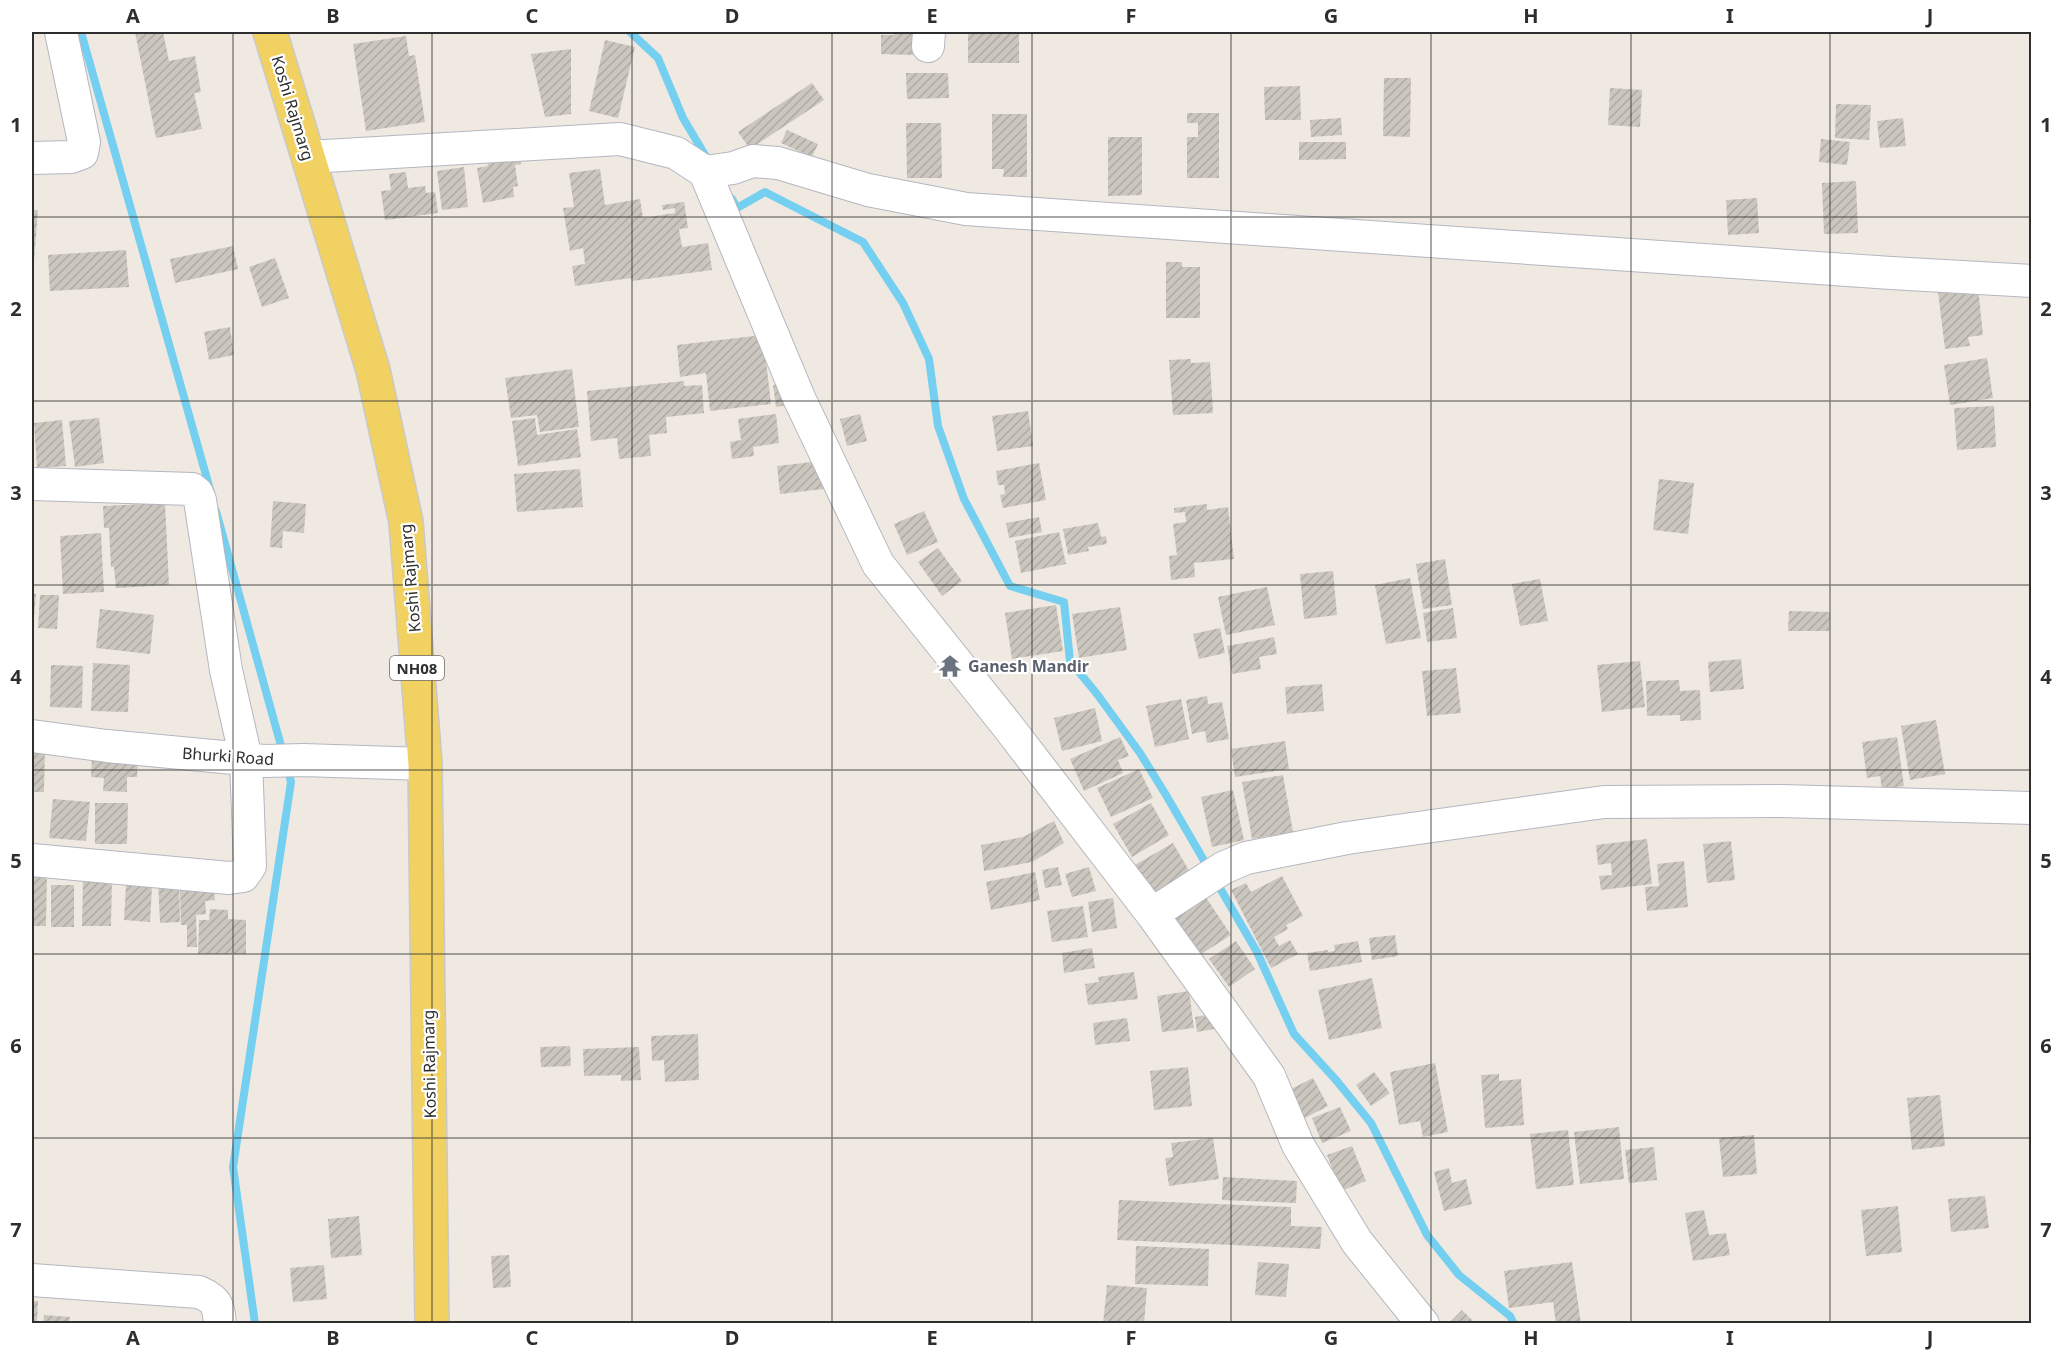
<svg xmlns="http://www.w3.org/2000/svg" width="2063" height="1355" font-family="'Noto Sans',sans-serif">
<defs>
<pattern id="building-hatch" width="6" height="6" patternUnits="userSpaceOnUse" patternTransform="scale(1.5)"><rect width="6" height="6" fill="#cbc7bf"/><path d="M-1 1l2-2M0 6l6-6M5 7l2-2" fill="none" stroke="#afaba4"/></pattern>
</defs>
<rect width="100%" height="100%" fill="#efe9e1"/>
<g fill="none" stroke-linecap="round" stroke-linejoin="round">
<!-- stream -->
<path stroke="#75cff0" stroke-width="8" d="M81,32L211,493
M630,32L658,58L683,118L708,160
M732,199L737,208L765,192L863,242L903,303L929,359L938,426L964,499L1010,586L1064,602L1070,661L1097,694L1140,753L1166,795L1257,952L1294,1034L1336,1080L1371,1123L1427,1235L1459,1275L1510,1316L1514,1324
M216,511L283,753
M255,1324L233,1167L291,782L287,766"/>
</g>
<!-- building -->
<path fill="url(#building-hatch)" d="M135,32H163L169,61L195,56L201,92L194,93L202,129L156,138Z
M894,32H914V55L881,54V35H894Z
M968,32H1019V63H968Z
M406,36L409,56L415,55L425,122L366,131L353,44Z
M605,40L635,47L618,118L589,111Z
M571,49V114L545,117L531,54Z
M906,73H948L949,98L907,99Z
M1384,78H1411L1410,137L1383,136Z
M812,83L824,100L750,149L738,132Z
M1300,86L1301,120H1265L1264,87Z
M1610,88L1642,90L1640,127L1608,125Z
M1836,104L1871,105L1869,140L1835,138Z
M1187,113H1219V178H1187V137H1198V123H1187Z
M992,114H1027V177H1003L1004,169H992Z
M1341,118L1342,135L1311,137L1310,120Z
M1903,118L1906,146L1880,148L1877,121Z
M906,123H941L942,178H907Z
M787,130L818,144L812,157L781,143Z
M1108,137H1142V195L1108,196Z
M1821,139L1850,142L1847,165L1819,162Z
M1299,142H1346V159L1299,160Z
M519,154L521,164L515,165L518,186L513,187L514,197L483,203L477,168L488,166L487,159Z
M464,167L468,207L442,210L437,171Z
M600,169L605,205L640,199L643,218L675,213V208L663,210L662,205L684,202L688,228L679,229L682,247L708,243L712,270L632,281L631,278L575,286L572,266L585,264L583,248L570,251L563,208L574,207L569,173Z
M406,172L408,188L425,186L426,193L435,192L438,213L385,220L381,191L391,190L389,174Z
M1856,181L1858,233L1824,234L1822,183Z
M1757,198L1759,233L1728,235L1726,200Z
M32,210H38L33,274H32Z
M233,246L238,269L175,283L170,259Z
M126,250L129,287L50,291L48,255Z
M275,258L289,298L262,307L249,267Z
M1166,262H1182V267H1200V318H1166Z
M1978,287L1983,335L1968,337L1970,346L1945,349L1938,292Z
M230,327L234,355L209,360L204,332Z
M763,335L771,404L710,411L706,373L680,377L677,345Z
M1987,358L1993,398L1950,405L1944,365Z
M1191,359V363L1210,362L1213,413L1173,415L1169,360Z
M572,369L579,427L540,432L537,415L511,418L505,378Z
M684,381V386L702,385L704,413L666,417L667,433L649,435L651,456L619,459L617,438L591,441L587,391Z
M791,382L794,404L776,407L773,385Z
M1994,406L1996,447L1957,450L1954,408Z
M1028,411L1033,446L997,451L992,416Z
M776,414L779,443L753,447L754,456L732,459L730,442L741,440L738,419Z
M860,414L867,441L847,446L840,419Z
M99,418L104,463L75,467L69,421Z
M535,418L537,435L577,429L581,457L518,466L512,421Z
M62,420L66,466L37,468L34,423Z
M821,461L824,489L780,494L777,466Z
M1039,463L1046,500L1003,508L1000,495L1005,494L1004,485H998L996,471Z
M580,469L583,507L517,512L514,474Z
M1659,479L1694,483L1688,534L1653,530Z
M273,501L306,504L304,533L283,531L282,548L270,547Z
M165,503L169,585L116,588L114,567H111L109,528H104L103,506Z
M1207,504V510L1228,507L1234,559L1194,563L1195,577L1171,580L1169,556L1177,555L1173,524L1186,522L1185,512L1174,513V508Z
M924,511L938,542L907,555L894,524Z
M1039,517L1042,532L1009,538L1006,523Z
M1098,523L1101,537L1106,536L1107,544L1088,547L1089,551L1068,555L1063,529Z
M1059,532L1066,564L1021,573L1015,541Z
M101,533L104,592L63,594L60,536Z
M938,548L962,581L942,596L918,562Z
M1445,559L1452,605L1423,609L1416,564Z
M1333,571L1337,615L1304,619L1300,574Z
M1410,578L1421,638L1386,644L1375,585Z
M1540,579L1548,621L1520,626L1512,584Z
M1267,587L1275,625L1226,635L1218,597Z
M32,593L36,594L33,631H32Z
M40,595H59L57,629L38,628Z
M1056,605L1063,651L1012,659L1005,613Z
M1120,607L1127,650L1079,658L1072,614Z
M1453,608L1457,638L1427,642L1423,613Z
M100,609L154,615L150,654L96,648Z
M1789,611L1830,612L1829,631H1788Z
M1220,628L1225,653L1199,659L1193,634Z
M1274,637L1277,654L1259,657L1261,669L1232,674L1227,646Z
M1741,659L1744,689L1710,692L1708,662Z
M1640,661L1645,707L1602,712L1597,665Z
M93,663L130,665L128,712L91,711Z
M51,665L83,666L82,708L50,707Z
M1456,668L1461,713L1427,716L1422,671Z
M1679,680L1680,691L1700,690L1701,720L1680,721V715L1647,716L1646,681Z
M1322,684L1324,711L1287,714L1285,687Z
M1207,696L1208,704L1222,702L1229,739L1207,743L1205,731L1192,734L1186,700Z
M1181,699L1189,739L1155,747L1146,706Z
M1095,708L1102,741L1062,751L1054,718Z
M1936,720L1945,774L1910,780L1901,726Z
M1120,737L1129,756L1118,760L1123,773L1084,791L1070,759Z
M1897,737L1904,786L1882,790L1880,776L1867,778L1862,742Z
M1285,741L1289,769L1235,777L1231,749Z
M32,747H45L44,792H32Z
M92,755H138L137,777H127V792L103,791L104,778L91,777Z
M1139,769L1153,798L1111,817L1097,788Z
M1283,775L1293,832L1252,839L1242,782Z
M1233,790L1244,840L1212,847L1201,797Z
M53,799L90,802L86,841L49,838Z
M95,803H128L127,844H95Z
M1151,803L1169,835L1132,857L1113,824Z
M1054,821L1064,843L1032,862L984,871L981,845L1023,837Z
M1647,839L1652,884L1601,890L1599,876L1612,875L1611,863L1598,865L1596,845Z
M1731,841L1735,880L1707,883L1703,844Z
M1173,843L1194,879L1154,902L1133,866Z
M1684,861L1688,907L1647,911L1645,887L1659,886L1657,864Z
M1058,867L1062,885L1045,888L1042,870Z
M1089,867L1096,891L1072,897L1065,874Z
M1035,872L1040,900L991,910L986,882Z
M32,874H47L46,926H32Z
M1282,876L1303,916L1286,925L1288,929L1274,937L1279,946L1290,940L1298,954L1271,968L1231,890L1246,883L1251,892Z
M179,879L180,922L160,923L158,880Z
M83,880L112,881L111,926H82Z
M51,885H74V927H51Z
M126,885L152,886L150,922L124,920Z
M214,887L215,900L205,901L206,914L196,915L197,947H187V925H181L180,888Z
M1205,896L1231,935L1198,956L1172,918Z
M1113,898L1117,928L1092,932L1088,902Z
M1083,906L1088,937L1052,942L1047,911Z
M210,909L228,910V919L246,920V954H198L199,920H209Z
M1395,935L1398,956L1372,960L1369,938Z
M1236,941L1255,969L1229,987L1209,959Z
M1358,941L1362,962L1310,971L1307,953L1328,950V952L1335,951L1334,945Z
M1092,948L1095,968L1064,973L1062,953Z
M1134,972L1138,999L1088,1005L1085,984L1099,982L1098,977Z
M1372,978L1382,1028L1329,1040L1318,990Z
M1189,991L1194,1028L1162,1032L1157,996Z
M1211,1014L1214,1029L1197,1032L1195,1017Z
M1127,1018L1130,1041L1095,1045L1093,1023Z
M698,1034L699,1080L665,1082L664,1060L652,1061L651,1036Z
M570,1046L571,1066L541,1067L540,1047Z
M639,1047L641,1080L621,1081V1075L584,1076L583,1049Z
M1435,1063L1448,1132L1423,1137L1420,1121L1399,1125L1390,1072Z
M1188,1067L1192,1106L1154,1110L1150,1071Z
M1374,1072L1390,1093L1371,1106L1356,1085Z
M1499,1074V1081L1521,1079L1524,1125L1485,1128L1481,1075Z
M1313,1078L1328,1106L1305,1118L1289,1090Z
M1940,1095L1945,1146L1912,1150L1907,1098Z
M1340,1107L1351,1131L1322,1143L1312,1118Z
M1619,1127L1624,1179L1580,1184L1574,1132Z
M1568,1130L1574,1185L1536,1189L1530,1134Z
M1754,1135L1757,1174L1723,1177L1719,1138Z
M1213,1138L1219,1179L1169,1186L1165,1158L1173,1157L1171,1143Z
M1352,1146L1366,1181L1341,1191L1327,1155Z
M1654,1147L1657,1180L1629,1183L1625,1150Z
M1449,1168L1452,1183L1466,1179L1472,1204L1444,1211L1434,1172Z
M1223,1177L1297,1181L1296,1203L1222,1200Z
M1985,1196L1989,1228L1951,1232L1948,1199Z
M1119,1200L1291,1207V1226L1322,1227L1320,1249L1117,1240Z
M1898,1206L1902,1252L1866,1256L1861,1210Z
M1704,1210L1709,1235L1726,1233L1730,1255L1693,1261L1685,1213Z
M359,1216L362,1255L331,1258L328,1219Z
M1136,1246L1209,1249L1208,1286L1135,1284Z
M509,1255L511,1287L493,1288L491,1256Z
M1258,1262L1289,1264L1286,1297L1255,1295Z
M1572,1262L1581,1324H1556L1553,1302L1509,1308L1504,1271Z
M324,1265L327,1299L293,1302L290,1268Z
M1107,1285L1147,1288L1144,1324H1103Z
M32,1301H38L37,1324H32Z
M1462,1310L1476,1324H1448Z
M44,1315L70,1317L69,1324H43Z"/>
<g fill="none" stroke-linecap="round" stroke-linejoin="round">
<!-- street casing -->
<g stroke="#b4b7c1" stroke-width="34">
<path id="street" d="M928,46L929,32
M308,157L620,139L676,153L705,172L799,398L878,564L1006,724L1152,914L1269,1076L1298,1145L1357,1242L1423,1324
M32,158L71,157L82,153L84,142L61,32
M705,172L733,168L753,161L778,163L868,190L966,209L1891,273L2032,281
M32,484L192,489L197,493L200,500L226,670L246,759L250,866L243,876L229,878L32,860
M32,736L107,746L265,761L303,760L425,764
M1152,914L1223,868L1246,858L1347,838L1604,802L1782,801L2032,808
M32,1280L199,1292C217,1300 218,1304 220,1324"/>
</g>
<!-- primary casing -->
<g stroke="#c9c9c9" stroke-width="36">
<path id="primary" d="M270,32L373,370L406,522L425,764L432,1324"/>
</g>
<!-- street -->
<use href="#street" stroke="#fff" stroke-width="32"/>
<!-- primary -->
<use href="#primary" stroke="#f2d163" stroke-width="33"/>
</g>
<!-- grid -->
<path fill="none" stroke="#2e2e2e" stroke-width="1.5" stroke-opacity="0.55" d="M233,32V1324M432,32V1324M632,32V1324M832,32V1324M1032,32V1324M1231,32V1324M1431,32V1324M1631,32V1324M1830,32V1324M32,217H2032M32,401H2032M32,585H2032M32,770H2032M32,954H2032M32,1138H2032"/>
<!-- icons -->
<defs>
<g id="temple-bare" transform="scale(1.8)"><path d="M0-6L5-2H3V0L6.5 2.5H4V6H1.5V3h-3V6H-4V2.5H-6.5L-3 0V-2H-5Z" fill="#6b7280" stroke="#fff" stroke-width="2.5" paint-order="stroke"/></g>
</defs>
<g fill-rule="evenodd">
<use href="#temple-bare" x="950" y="666"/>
</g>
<g text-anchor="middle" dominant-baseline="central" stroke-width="4.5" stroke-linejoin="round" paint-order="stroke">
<!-- shield labels -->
<rect fill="#fff" stroke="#6d6d6d" stroke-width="1.5" x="390" y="656" width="54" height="24" rx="4.5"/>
<g font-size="15" font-weight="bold" fill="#2e2e2e">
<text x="417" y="668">NH08</text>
</g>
<!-- street labels -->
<g font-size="16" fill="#2e2e2e" stroke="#fff">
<text transform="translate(293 108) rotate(73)">Koshi Rajmarg</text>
<text transform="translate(410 578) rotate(-95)">Koshi Rajmarg</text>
<text transform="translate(228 756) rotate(4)">Bhurki Road</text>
<text transform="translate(429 1064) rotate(-91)">Koshi Rajmarg</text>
</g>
<!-- worship labels -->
<g font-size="16" font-weight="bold" fill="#5b616d" stroke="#fff" text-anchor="start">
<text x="968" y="666">Ganesh Mandir</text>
</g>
</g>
<!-- border -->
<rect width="2063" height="1355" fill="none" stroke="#ffffff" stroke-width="66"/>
<rect x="33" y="33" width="1997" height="1289" fill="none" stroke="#2e2e2e" stroke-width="2"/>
<g font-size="20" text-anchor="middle" font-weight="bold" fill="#2e2e2e">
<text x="133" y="23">A</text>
<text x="333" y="23">B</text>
<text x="532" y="23">C</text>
<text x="732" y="23">D</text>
<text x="932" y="23">E</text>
<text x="1131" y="23">F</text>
<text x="1331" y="23">G</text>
<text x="1531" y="23">H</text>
<text x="1730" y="23">I</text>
<text x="1930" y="23">J</text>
<text x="16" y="132">1</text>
<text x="2046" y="132">1</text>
<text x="16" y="316">2</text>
<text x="2046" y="316">2</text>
<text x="16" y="500">3</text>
<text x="2046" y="500">3</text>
<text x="16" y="684">4</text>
<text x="2046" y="684">4</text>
<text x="16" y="868">5</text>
<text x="2046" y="868">5</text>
<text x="16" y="1053">6</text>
<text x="2046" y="1053">6</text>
<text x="16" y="1237">7</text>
<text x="2046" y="1237">7</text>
<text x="133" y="1345">A</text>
<text x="333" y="1345">B</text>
<text x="532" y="1345">C</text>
<text x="732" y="1345">D</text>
<text x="932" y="1345">E</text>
<text x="1131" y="1345">F</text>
<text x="1331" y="1345">G</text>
<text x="1531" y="1345">H</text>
<text x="1730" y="1345">I</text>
<text x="1930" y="1345">J</text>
</g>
</svg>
